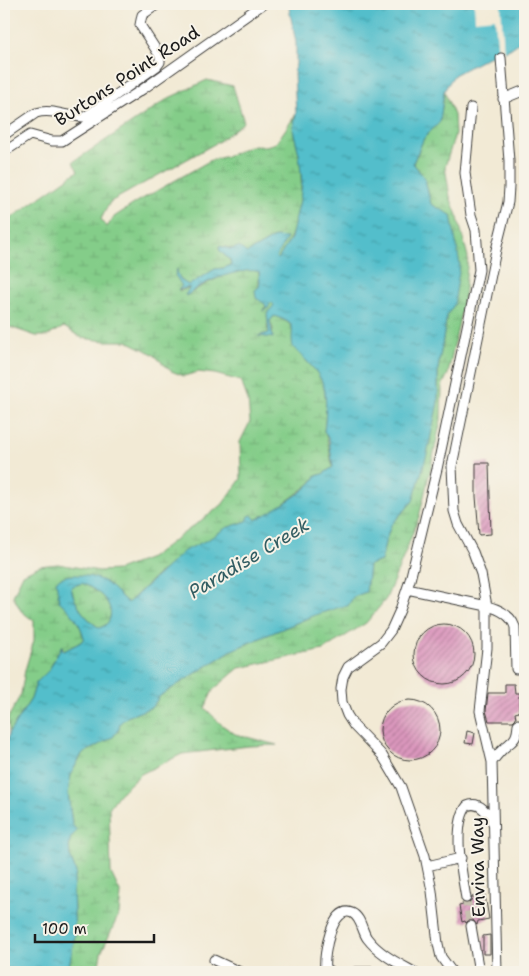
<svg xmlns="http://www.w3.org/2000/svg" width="529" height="976" font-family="'Shantell Sans',sans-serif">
<defs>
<pattern id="wetland-marsh" width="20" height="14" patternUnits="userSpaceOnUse" patternTransform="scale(1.25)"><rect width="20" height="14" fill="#84cd89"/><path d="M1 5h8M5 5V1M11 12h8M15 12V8" fill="none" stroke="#71af76"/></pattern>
<pattern id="water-ripples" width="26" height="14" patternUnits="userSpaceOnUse" patternTransform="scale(1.25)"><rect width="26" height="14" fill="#52becb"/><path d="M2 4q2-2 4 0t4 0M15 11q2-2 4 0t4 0" fill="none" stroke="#439aa4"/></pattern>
<pattern id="building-hatch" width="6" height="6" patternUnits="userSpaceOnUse" patternTransform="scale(1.25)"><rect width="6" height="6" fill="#db97bd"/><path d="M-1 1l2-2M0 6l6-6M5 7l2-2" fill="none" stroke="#b17a99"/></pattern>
</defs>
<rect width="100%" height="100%" fill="#f7f3e8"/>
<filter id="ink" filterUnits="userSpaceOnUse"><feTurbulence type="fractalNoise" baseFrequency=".02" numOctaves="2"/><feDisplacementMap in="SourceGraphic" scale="10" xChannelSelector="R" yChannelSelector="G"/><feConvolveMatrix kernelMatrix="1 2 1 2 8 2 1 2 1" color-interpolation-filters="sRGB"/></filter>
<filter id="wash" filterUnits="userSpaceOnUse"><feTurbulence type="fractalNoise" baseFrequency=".0096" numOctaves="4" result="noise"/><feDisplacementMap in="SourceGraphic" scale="20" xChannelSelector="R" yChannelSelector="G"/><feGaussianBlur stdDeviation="1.12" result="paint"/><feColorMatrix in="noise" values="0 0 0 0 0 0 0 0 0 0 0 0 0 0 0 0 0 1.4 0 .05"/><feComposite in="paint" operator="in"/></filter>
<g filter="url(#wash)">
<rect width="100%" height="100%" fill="#f2ead5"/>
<!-- wetland -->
<path fill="url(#wetland-marsh)" stroke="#507452" d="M207,80L233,86L244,122L218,142L110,202L101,219L107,227L114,217L137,202L211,160L228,156L250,146H266L276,143L296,114C290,128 297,141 299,155C305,191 299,230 278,259L276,257L287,238L275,237L247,253L226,247L219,246L220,251L230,260L231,265L224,268L215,269L189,285L184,283L178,275H175L183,286L179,290L180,291L191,287L186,296C202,285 241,263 259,272V287L266,307L263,309L272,302L274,305L267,326L269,333L260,335L272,333L273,329L270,321L274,316C283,319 294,323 293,335C293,339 292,343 293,347C303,358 318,370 323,384C327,397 326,418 324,431C330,443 329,454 333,467L323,474L316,476L310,484L271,513L264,515L255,520L249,516L248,521L226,528L158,574L128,603L105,582L91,577L67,576L59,596V601C71,612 80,621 84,638L81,642L64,651L62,645L49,670L36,683L31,699L9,733L8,718L21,694L25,670L34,640V621L21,611L13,596L23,574L39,566L58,564L99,571L118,570L150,558L222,505L241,479L240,442L250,422L248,400L241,381L215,374L198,372L184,376L171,371L153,354L127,341H105L82,338L64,327L47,336H36L4,325V223L78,171L73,162L169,98Z
M444,91L454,115L455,134L445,167L450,197L458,218L468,257L464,298L448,374L442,386L441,420L431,467L419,517L405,553L386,599L366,623L323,650L239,668L213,690L205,708L222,725L235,734L277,745L249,746L182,754L141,774L119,794L109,808L110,838L111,873L121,894L119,914L101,953L98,972H68L75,935L73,889L76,872L70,856L69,845L72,824L68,793L71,774L82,754L113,737L119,729V723L127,717L152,707L160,696L232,650L315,615L340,607L353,597L366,592L369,565L381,561L385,543L391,525L413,501L438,402V369L447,315L454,305L425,179L413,163L424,138L440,122Z
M82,583C95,589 114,601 110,618C108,624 105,626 99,628C84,617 74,604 71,587Z"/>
<!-- water -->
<path fill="url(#water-ripples)" stroke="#376d74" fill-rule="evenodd" d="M291,4H525L524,39L510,49L488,57L454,75L444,91L440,122L424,138L413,163L425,179L431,204L451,215L460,265L454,305L447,315L438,369V402L427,454L413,501L391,525L385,543L381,561L369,565L366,592L353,597L348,606L340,607L315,615L232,650L160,696L152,707L127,717L120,723L119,729L113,737L82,754L71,774L68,793L72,824L77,831L71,837L69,845L70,856L76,872L73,889L75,935L68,972H4V749L9,733L31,699L36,683L49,670L62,645V650L64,651L81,642L84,638C80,621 71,612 59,601L56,581C66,571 93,575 105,582C113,588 121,597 128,603L184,551L209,539L226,528L247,521L249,516L252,515L256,520C269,512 311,490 316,476L323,474L333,467L329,440L324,431C326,418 327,397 323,384C318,370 303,358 293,347C289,328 301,325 274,316L270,321L273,338L258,336L269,333L267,314L274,305L271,302L268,308L262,311L266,307L265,304L256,298L255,290L259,287L260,282L259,272C249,267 217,277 206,283C199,286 193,291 186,296L185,295L190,287L178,290L182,286L175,275L177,269C178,277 181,282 189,285L215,269L224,268L231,265L230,260L220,251L219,246L231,249L239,247L247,253L275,237L287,238L276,257L278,259L291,238L300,200L302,183L299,154L293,130L296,114L294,73L296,64V43L289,8ZM82,583C95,589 114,601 110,618C108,624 105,626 99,628C84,617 74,604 71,587Z"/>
<!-- pier -->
<path fill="#f2ead5" d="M474,4H501L504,54L498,56L495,18L475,20Z"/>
<g id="blocks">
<!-- building -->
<path fill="url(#building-hatch)" d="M476,463H489L491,534L479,535L476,496Z
M414 654a30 30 0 1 1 60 0a30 30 0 1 1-60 0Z
M505,684H514L515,693H519V712L515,713L516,718L513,721H489L486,711L488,693H505Z
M380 730a30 30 0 1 1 60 0a30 30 0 1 1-60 0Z
M467,731L475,733L473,744L465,743Z
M485,895L489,919L478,921L477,925L473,920H469L466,923L465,921L462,922L459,906L463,905L462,903H470L472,897Z
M490,935V954H483V936Z"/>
</g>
</g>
<g filter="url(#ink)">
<use href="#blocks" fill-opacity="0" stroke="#3c3b38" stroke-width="1"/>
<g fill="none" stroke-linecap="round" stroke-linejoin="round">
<!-- minor-tunnel -->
<path stroke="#c7c1b0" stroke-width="9" stroke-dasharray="9 4.5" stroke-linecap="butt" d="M466,898L471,926"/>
<!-- minor casing -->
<g stroke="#3c3b38" stroke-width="11">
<path id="minor" d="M503,99L525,90
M4,135L36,113C53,108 69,118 85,117L157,66L160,62V56L140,25L142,15L158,4
M4,152L30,135L52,141H62L143,89L263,4
M407,589L487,606C499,609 511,615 515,627L516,669
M492,762C494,759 497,755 500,752C511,740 517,743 518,724
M427,866L461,858
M466,898C462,875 452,825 467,806C480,800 488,814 493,823
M471,926L479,972
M214,960L240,972
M331,972L325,968C323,956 332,904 352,913C361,917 362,931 367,938C379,954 398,963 414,972
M355,972H411
M452,972L441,957L438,944L432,891L425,856L401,787L382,755L354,726L347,715L342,702L341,689L343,677L348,667L381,643L391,630L400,610L410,580L437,469L479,270L476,230L471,215L465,173L471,108
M497,972L492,762L480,711L487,648V606L481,574L473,552L458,524L454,511L452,466L496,250L508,202L509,187V161L501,58"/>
</g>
<!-- minor -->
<use href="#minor" stroke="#fff" stroke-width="9"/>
</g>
</g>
<g text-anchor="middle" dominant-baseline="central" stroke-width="4" stroke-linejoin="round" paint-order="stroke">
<!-- street labels -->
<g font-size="18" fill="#1c1c1c" stroke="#f7f3e8">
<text transform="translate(127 76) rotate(-33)">Burtons Point Road</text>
<text transform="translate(478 867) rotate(-91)">Enviva Way</text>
</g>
<!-- water labels -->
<g font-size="19" font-style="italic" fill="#325d62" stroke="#f7f3e8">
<text transform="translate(249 558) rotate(-31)">Paradise Creek</text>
</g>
</g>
<!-- margin -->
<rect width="529" height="976" fill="none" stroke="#f7f3e8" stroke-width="20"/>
<!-- scale -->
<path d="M35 934v8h119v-8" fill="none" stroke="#1c1c1c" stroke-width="2.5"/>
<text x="42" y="934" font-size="15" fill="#1c1c1c" stroke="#f7f3e8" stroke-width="4" paint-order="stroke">100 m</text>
</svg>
